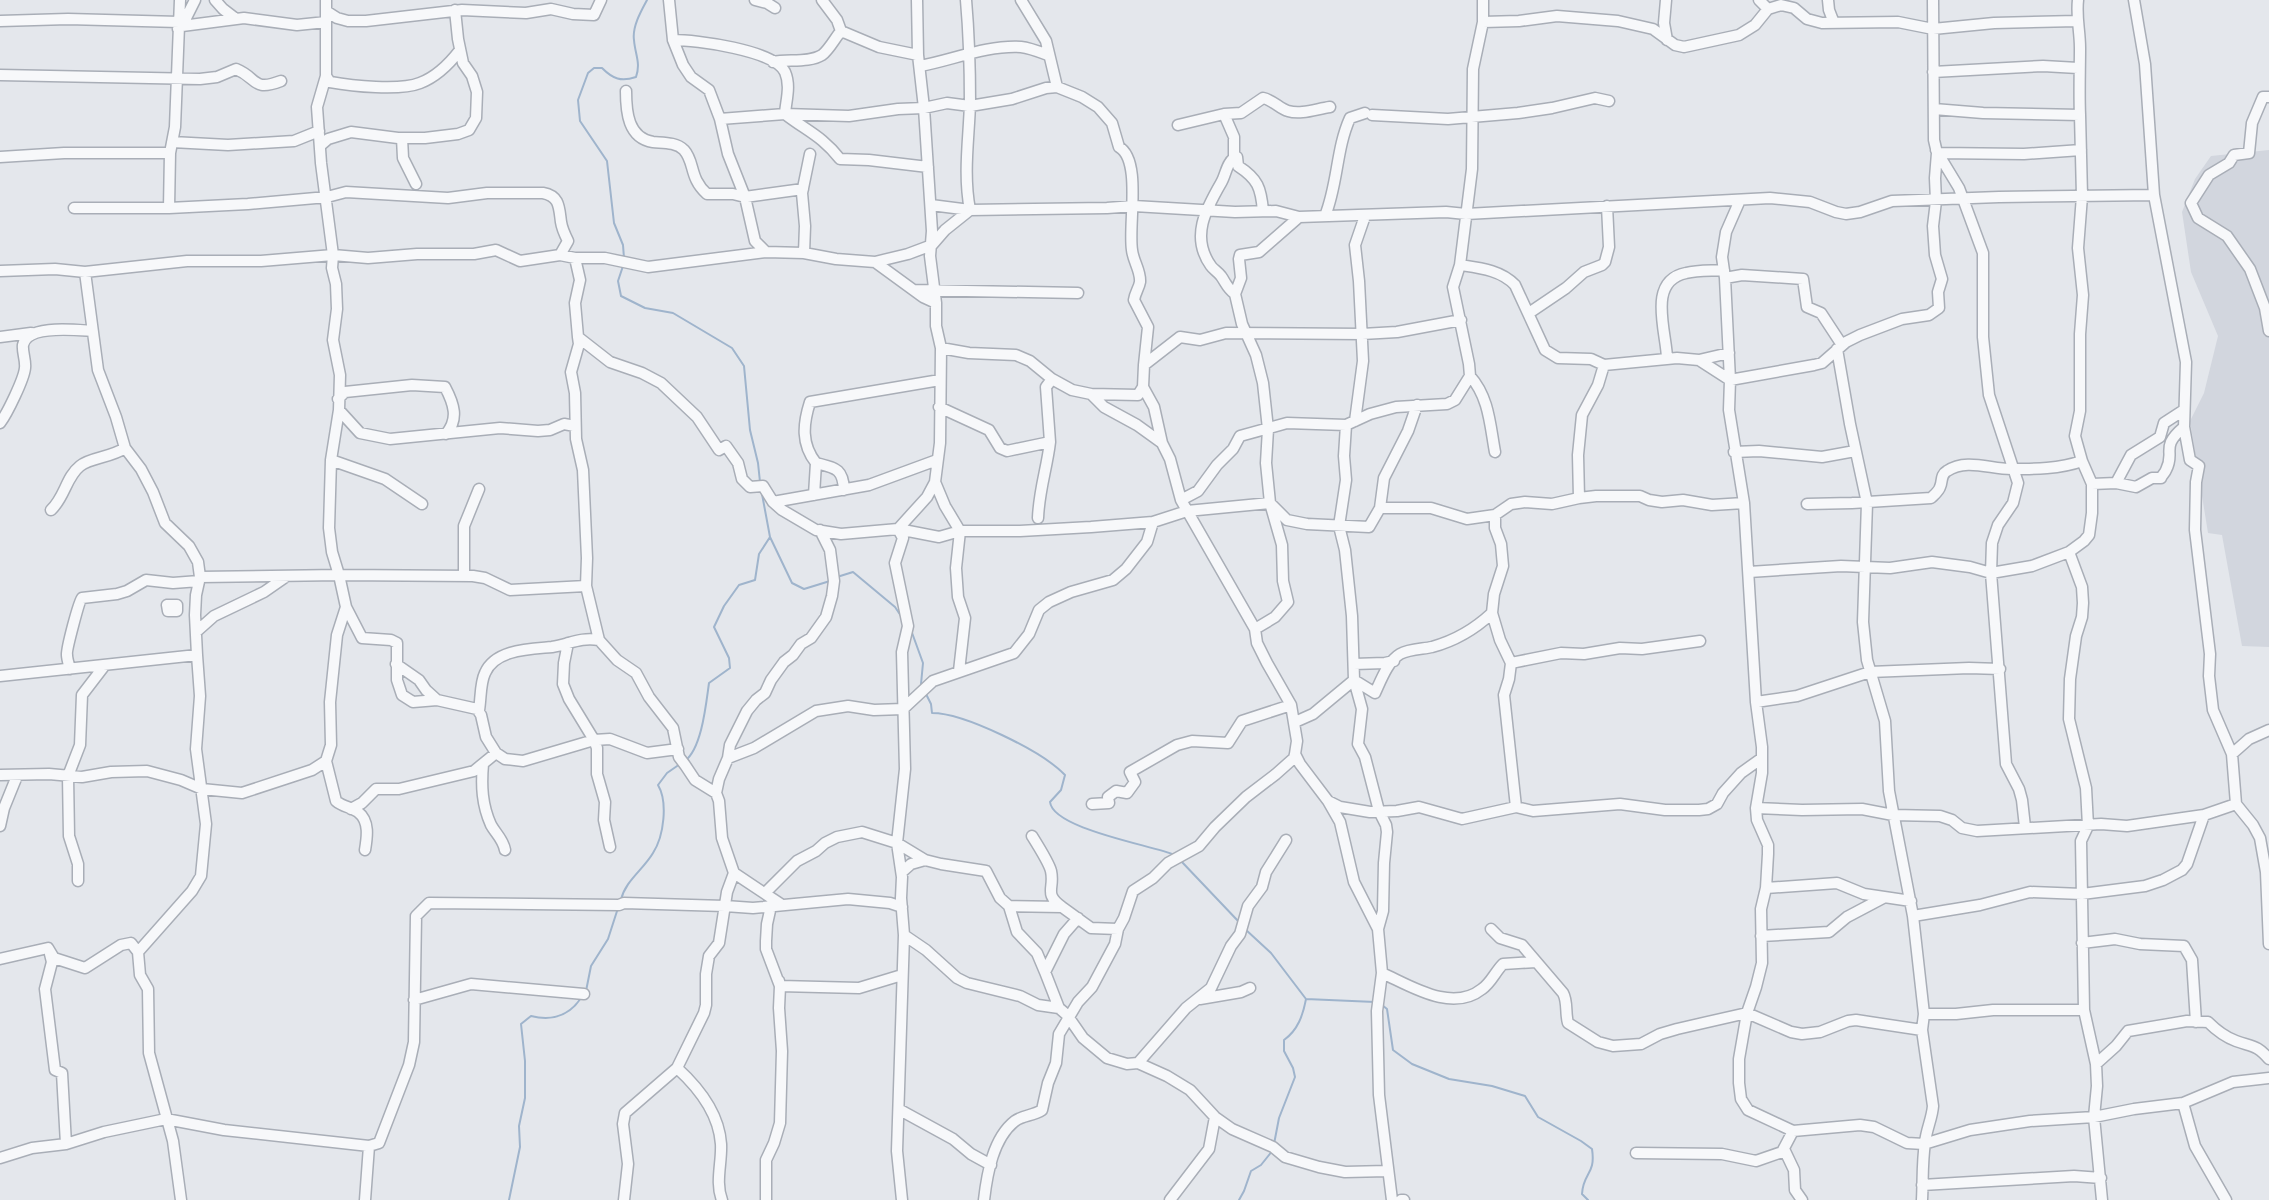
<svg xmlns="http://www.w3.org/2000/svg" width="2269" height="1200" font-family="Inter,sans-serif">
<rect width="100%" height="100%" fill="#e4e7ec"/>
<!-- built -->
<path fill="#d2d6de" d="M2269,150V647L2242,646L2222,535L2208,533L2190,421L2204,393L2218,336L2191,272L2182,212L2195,179L2211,156Z"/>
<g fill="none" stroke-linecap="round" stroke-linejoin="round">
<!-- stream -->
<path stroke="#9fb4cc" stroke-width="2" d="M624,258L623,245L614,223L607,161L580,121L578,100L588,73L594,68H602C613,79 621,82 636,77C641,63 635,54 634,40C632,27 641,11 647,0
M623,266L618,281L621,296L645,308L673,313L732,348L744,366L750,430L758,463L760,482
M762,494L770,537L792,583L804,589L830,581
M837,577L853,572L895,607L901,616
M911,630L923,663L921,684L922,687
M925,692L931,704L932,713C964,713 1042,751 1065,775L1061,790L1050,802C1053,829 1151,845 1175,855
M685,761C702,748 706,704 709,683L730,668L729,658L714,627L724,606L739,585L755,580L759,554L770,537
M1181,861L1239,922
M621,900C625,881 643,870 653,853C664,836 668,802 658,785L667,773L680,764
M1245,929L1271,953L1306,999C1303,1015 1298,1030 1284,1040V1051L1293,1068L1295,1077L1279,1118L1274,1144
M586,991L591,966L608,939L618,908
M1306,999L1375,1002
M1382,1005L1387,1009L1393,1050L1412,1064L1449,1079L1492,1086L1525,1096L1538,1117L1581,1141L1592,1149C1596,1175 1583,1172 1582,1194L1588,1200
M509,1200L520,1147L519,1126L525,1098V1061L521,1024L531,1016C551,1021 569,1016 581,998
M1239,1200L1244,1191L1251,1171L1261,1165L1273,1150"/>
<!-- minor casing -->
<g stroke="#a9aeb7" stroke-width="13">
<path id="minor" d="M215,0L223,9L236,19
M669,0L673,40L683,65L691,77L709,90L720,119L728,154L745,197L755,241L766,252
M755,0L767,3L775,8
M822,0L837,20L841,31L879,47L918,55
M1021,0L1046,41L1057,87L1082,97L1098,107L1112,123L1119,147C1142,160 1128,226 1132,250C1133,261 1141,271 1140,282C1139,288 1135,293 1134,300L1148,327L1144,365
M1666,0L1664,23L1667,40
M1759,0L1768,9
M1828,0L1829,10L1834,23
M2134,0L2145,64L2154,195L2186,362L2184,427L2190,460L2199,466L2196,482L2195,530L2210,654L2209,676L2213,710L2232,754L2236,804L2253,825L2260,838L2266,872L2269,944
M326,6V11L337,18L348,21H366L462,10L526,13L551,9L573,14L594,15L601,0
M0,21L68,19L179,22
M1483,22L1519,21L1557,16L1618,21L1653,29L1675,45L1684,47L1739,35L1755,25L1768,9L1781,5L1794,8L1807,19L1822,23L1898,22L1933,29
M182,26L195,0
M178,29L182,26L244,18L297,25L326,22
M1933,29L1994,23L2077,21
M673,40C696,40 774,50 785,72C791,86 786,100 785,114C807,131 822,136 840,159L869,160L928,167
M773,62C788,59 809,63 822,55C829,50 835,38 841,31
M920,66C953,60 986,45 1021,47C1030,48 1040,52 1048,55
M1933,72L2043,66L2078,68
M0,75L200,79L217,77L236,69C258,78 252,92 281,81
M326,76L330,82C352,86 400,91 420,83C436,77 450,63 460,50
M626,91C626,112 628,138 653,142C663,143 676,142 684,150C695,162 689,178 707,194H733L745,197L803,189
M2269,97H2263L2252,123L2249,153L2234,155L2229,163L2209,175L2191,203L2198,218L2227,236L2250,269L2265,308L2269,331
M1934,109L1983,113L2080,115C2079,92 2080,70 2080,48C2080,31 2076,17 2078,0
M1224,114L1234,137V158C1226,164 1226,175 1221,183C1206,209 1190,237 1211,266C1213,269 1218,272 1221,276C1226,283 1227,288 1235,294
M1372,115L1448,119L1518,113L1552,108L1595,98L1609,101
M2080,115L2082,196L2078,248L2083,295L2080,334V411L2075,436L2082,461
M720,119L785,114L849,116L898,109L924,108L947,103L970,106L1012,99L1046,88L1057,87
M1178,125L1224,114L1241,113L1263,98C1273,100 1280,109 1288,111C1301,115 1316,109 1330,107
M402,138L403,158L416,184
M172,142L228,145L294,141L319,131
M321,145L328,139L351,132L398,138H425L458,134L469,130L476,118L477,92L472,76L463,63L458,39L455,10
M1936,150L1959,188L1983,253V337L1989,395L2018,483L2013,503L1998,525L1992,543L1991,573L2006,764L2019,789L2022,800L2025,827
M1937,153L2024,154L2081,150
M0,157L64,153H170
M1237,157L1238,166C1258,179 1261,188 1263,211
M1740,200L1726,232L1722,257L1725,278L1730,380L1729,410L1744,503L1756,702L1762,747V773L1756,808L1757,820L1768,845V854L1766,888L1761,909L1762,963L1756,987L1747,1013L1739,1059V1083L1741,1099L1748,1110L1793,1131
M931,205L970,210L1107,208L1134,206L1235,212L1276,211L1299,217L1446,212L1466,214L1770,198L1810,202L1836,212L1846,214L1860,212L1892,201L1999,197L2154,195
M74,208H169L248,204L327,197L346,192L448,198L487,193H543C560,196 559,208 561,222C562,229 565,235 568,241L560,255
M169,208L170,153L175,127L180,0
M1325,216C1338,184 1336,149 1350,118L1365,113
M1299,217L1259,252L1240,255L1239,259L1241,278L1235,294L1242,324L1256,355L1263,383L1268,429L1266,463L1270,503L1282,545L1283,581L1288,602L1275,617L1255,629L1257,643L1267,663L1291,705L1297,741L1295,754L1300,764L1328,801L1340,807L1370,812L1397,811L1419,807L1462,819L1516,807L1533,811L1620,804L1665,810H1699L1708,809L1717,804L1723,793L1741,773L1762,758
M804,253L805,226L802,193L810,154
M575,258L580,280L575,303L578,337L610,362L642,373L661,383L697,417L719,450L726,446L738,463L742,479L750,487L763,486L773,502L782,510L816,530L841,534L898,529L927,497L935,482L940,443L941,348L936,326V303L930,256L932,231L924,108L918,55L917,0
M875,262L923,297L936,303
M1460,265C1480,268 1501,270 1515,285L1545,350L1558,358L1591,359L1604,365L1677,358L1699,360L1730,380L1814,365L1822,363L1846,342L1860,335L1902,319L1929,315L1939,308L1938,292L1942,279L1935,255L1933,226L1936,201L1935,178L1937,153L1934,140L1933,0
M0,271L55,269L85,272L187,261H261L333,255L368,258L417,254H474L496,250L520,261L560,255L575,258H605L648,267L766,252L804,253L836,259L875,262L908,254L932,245L945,230L970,210C963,174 969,138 970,103C970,68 969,34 966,0
M1725,278L1742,275L1803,279L1807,307L1821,313L1842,345
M914,290L1078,293
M1529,313L1566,288L1584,272L1602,265L1605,262L1609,247L1607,206
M0,337L31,333
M578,337L579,344L571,372L575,393L576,439L583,470L587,558L586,586L599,640L617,660L636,673L649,697L673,728L679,757L685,765L695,780L716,793L719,801L722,838L734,873L782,905
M941,348L969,353L1016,355L1030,361L1052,379L1072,390L1091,394L1104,407L1137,425L1162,443L1170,459L1181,500L1255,629
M1837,349L1850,424L1867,503L1863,622L1867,660L1885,721L1889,791L1913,916L1924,1014L1922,1030L1933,1106C1932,1119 1926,1130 1925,1143C1922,1162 1923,1181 1922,1200
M1667,359C1667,333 1646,281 1686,273C1698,270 1712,271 1724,270
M1699,360L1729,353
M1470,376C1489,397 1490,425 1495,452
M1143,387L1154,407L1162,443
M1091,394L1138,395L1143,387L1144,365L1180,337L1200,340L1226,333L1362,334L1397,332L1461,320
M338,399L345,392L412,385L445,387C454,404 459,419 446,434
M939,407L989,430L1000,448L1007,451L1050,442C1047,468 1039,490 1038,518
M339,410L360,433L390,439L500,428L538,431L550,430L564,424L575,426
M1355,421L1363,361L1359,281L1355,245L1365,216
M0,423C7,414 24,379 25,368C26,360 22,352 23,345C27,324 76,330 92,331
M1346,425L1344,456L1346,480L1339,526L1345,550L1352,616L1354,680L1362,709L1358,744L1365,757L1379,811L1386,825L1387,832L1384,863L1383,911L1378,929L1382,973L1377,1011L1379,1095L1392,1200
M1050,442L1046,387L1052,379
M1734,452L1759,451L1822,457L1855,451
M331,460L385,479L422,504
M935,482L945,506L960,531L956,568L958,597L965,618L959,671
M2116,483L2131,455L2160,437L2164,423L2184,410
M844,490C843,468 835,468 816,463C801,444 803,424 810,402L940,380
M814,495L816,463
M1579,498L1578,455L1582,415L1598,385L1604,365
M1181,500L1198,491L1217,465L1233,449L1240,436L1287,423L1346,425L1370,414L1396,407L1447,404L1455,400L1470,376L1469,364L1453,287L1460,265L1472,169L1473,69L1483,22V0
M773,502L869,485L937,460
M1807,504L1852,503L1931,498C1934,495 1939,491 1940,487C1943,481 1940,475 1947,471C1966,458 1990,469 2011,469C2035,469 2059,469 2082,461L2092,484L2116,483L2136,487L2152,478H2161C2162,475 2165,473 2166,470C2176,451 2159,448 2184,427
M1380,508H1431L1467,519L1495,515L1511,504L1525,502L1552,504L1579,498L1596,496H1640L1649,500L1662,502L1683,500L1712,505L1744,503
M51,510C65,497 66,477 80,466C91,457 110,458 125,448
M898,529L903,538L895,563L908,626L902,652L905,769L897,843L902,877L901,898L904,935L897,1151L902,1200
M898,529L939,537L960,531H1020L1091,527L1153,522L1187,511L1270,503L1287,520L1307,524L1369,527L1380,508L1384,478L1408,431L1417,405
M2069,552L2082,587L2083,603L2082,617L2076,636L2070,679L2069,719L2086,788L2088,826L2081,841L2084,1010L2096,1064L2097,1086L2094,1117L2102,1200
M1749,572L1841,566L1890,568L1932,562L1970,567L1991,573L2032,566L2069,552L2084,541L2089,535L2092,513V484
M464,576V526L479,489
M200,577L339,575L473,576L485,578L510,590L586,586
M167,605H177V611H168Z
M346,607L362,638L391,640L397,643V680L402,695L413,702L437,700L477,709L481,715L486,737L496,753L505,759L523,761L594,740L610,739L647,753L678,749
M1492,613L1500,640L1511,663L1509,679L1504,695L1516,807
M196,632L214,616L264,592L287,576
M568,643L564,663L563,684L569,699L594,740L597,748V774L605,802L604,820L610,847
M1511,663L1561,653L1584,654L1620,648L1642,649L1700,641
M396,664L419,680L426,690L437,700
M1354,664L1385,663L1394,661
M70,669C69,665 67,659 67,655C66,650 79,601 82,598L117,594L127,591L146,580L173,583L199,581
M0,676L197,655L195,615L196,595L200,577L198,562L189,546L165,523L153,492L141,469L125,448L116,417L98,370L85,272
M1756,702L1797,696L1870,672L1969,668L2000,669
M479,710C481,699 480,683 485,673C495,649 531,649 552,647C570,644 580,637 599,640
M1295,722L1313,714L1354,680L1375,693C1381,680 1388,661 1400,654C1409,649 1423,649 1432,647C1454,641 1476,628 1492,613L1494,594L1503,566L1501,544L1495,528V515
M2232,754L2249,739L2269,730
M728,758L754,748L816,711L848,706L874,710L903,709L933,681L1014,653L1029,634L1039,610L1049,602L1071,592L1113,580L1126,569L1147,542L1153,522
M326,761L336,801C343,807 351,807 358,812C370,821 367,838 365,850
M483,764C481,786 482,805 491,825C496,834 503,839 505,850
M0,775L49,774L82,777L111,772L147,771L181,780L202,789L242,793L312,770L326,761L331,745L330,702L337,635L346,607L339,575L332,552L329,528L331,460L339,410L340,375L333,340L337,309L336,284L332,268L333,255L321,163L317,107L326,76V0
M716,793L719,779L728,758L730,745L747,711L756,700L765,693L771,680L784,662L793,655L801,644L811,638L826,617L832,596L834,581L830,550L820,530
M1328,801L1340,822L1354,882L1378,929
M1092,804L1109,803L1108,797L1116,791L1127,793L1135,782L1130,772L1177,745L1192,741L1228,743L1242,721L1291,705
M1756,808L1802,810L1862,809L1893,815L1940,816L1952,820L1962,828L1977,831L2101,824L2127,826L2204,815L2236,804
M351,809L362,803L376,789H399L474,771L496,753
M0,826L4,808L17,776
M1032,836C1037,844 1049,863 1051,871C1055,889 1043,893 1062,907
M902,872L911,864L925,860
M78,881V864L69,836L68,776L80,745L82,695L105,665
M1766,888L1837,883L1864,894L1911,901
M765,893L797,861L816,851L825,843L837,837L862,832L897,843L925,860L941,864L986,871L1000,898L1009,906L1062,907L1091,928L1118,929
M1009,906L1017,932L1037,953L1045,972
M1913,916L1980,905L2030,892L2082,894L2145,886L2163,880L2182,870L2187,864L2204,815
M1491,929L1500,938L1522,945L1563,993C1568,1002 1565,1013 1568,1023L1598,1042L1613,1046L1641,1044L1660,1034L1677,1029L1747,1013L1791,1032L1802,1034L1820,1032L1848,1021L1856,1020L1922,1030
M904,935L926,950L957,978L967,983L1020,996L1038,1005L1059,1008L1067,1015L1083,1038L1107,1058L1127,1064L1138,1063L1167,1076L1190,1090L1215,1117L1232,1129L1273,1147L1285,1157L1319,1167L1345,1172L1387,1171
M1761,936L1829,932L1847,917L1883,898
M2082,943L2115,939L2140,944L2184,946L2192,960L2196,1022
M138,952L140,975L148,989L149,1053L173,1141L181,1200
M50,954L52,962L45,989L55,1070L62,1073L66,1144
M0,959L48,948L54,958L85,968L121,945L131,943L138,952L192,891L201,876L206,824L196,749L200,696L197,655
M1382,973C1411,986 1452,1013 1482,989C1491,983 1495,972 1503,964L1536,962
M779,981L780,986L859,988L902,975
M1200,999L1241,992L1250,988
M414,1000L471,984L584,994
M1059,1008L1045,972L1064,934L1078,918
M1924,1014H1956L1993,1010H2084
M1138,1063L1186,1008L1211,988L1231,946L1240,934L1248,906L1262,887L1266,872L1286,840
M2096,1064L2116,1046L2128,1031L2187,1021L2208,1022C2216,1030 2225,1037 2236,1041C2253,1047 2257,1045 2269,1059
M677,1068C699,1088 719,1114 721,1144C722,1163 715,1182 722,1200
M2183,1103L2195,1146L2226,1200
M900,1110L953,1139L971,1154L991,1165
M1784,1149L1794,1170L1795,1190L1802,1200
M1636,1153L1722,1154L1756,1161L1782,1152L1793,1131L1860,1125L1874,1127L1907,1143L1924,1144L1970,1130L2030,1121L2094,1117L2134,1109L2183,1103L2233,1082L2269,1078
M0,1158L32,1148L66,1144L104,1132L166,1119L224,1130L369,1146
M1922,1185L2074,1176L2101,1178
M365,1200L369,1146L379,1143L409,1065L414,1042L416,916L429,903L619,905L624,903L725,906L753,908L848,899L890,903L902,907
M624,1200L628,1164L623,1124L625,1113L677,1068L704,1013L706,1005V974L709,956L719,943L727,892L734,873
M766,1200V1160L774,1143L780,1123L782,1051L779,1008L780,986L766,949V941L767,924L771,906
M984,1200C987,1174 993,1138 1015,1121C1023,1115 1033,1116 1042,1110L1048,1083L1056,1063L1059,1034L1078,1002L1092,987L1115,944L1118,929L1124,918L1133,891L1153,878L1168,863L1199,846L1215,827L1246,797L1276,774L1294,758L1295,754
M1170,1200L1209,1149L1215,1117
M1401,1200H1404"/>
</g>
<!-- minor -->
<use href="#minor" stroke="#f7f8fa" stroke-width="10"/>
</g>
</svg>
